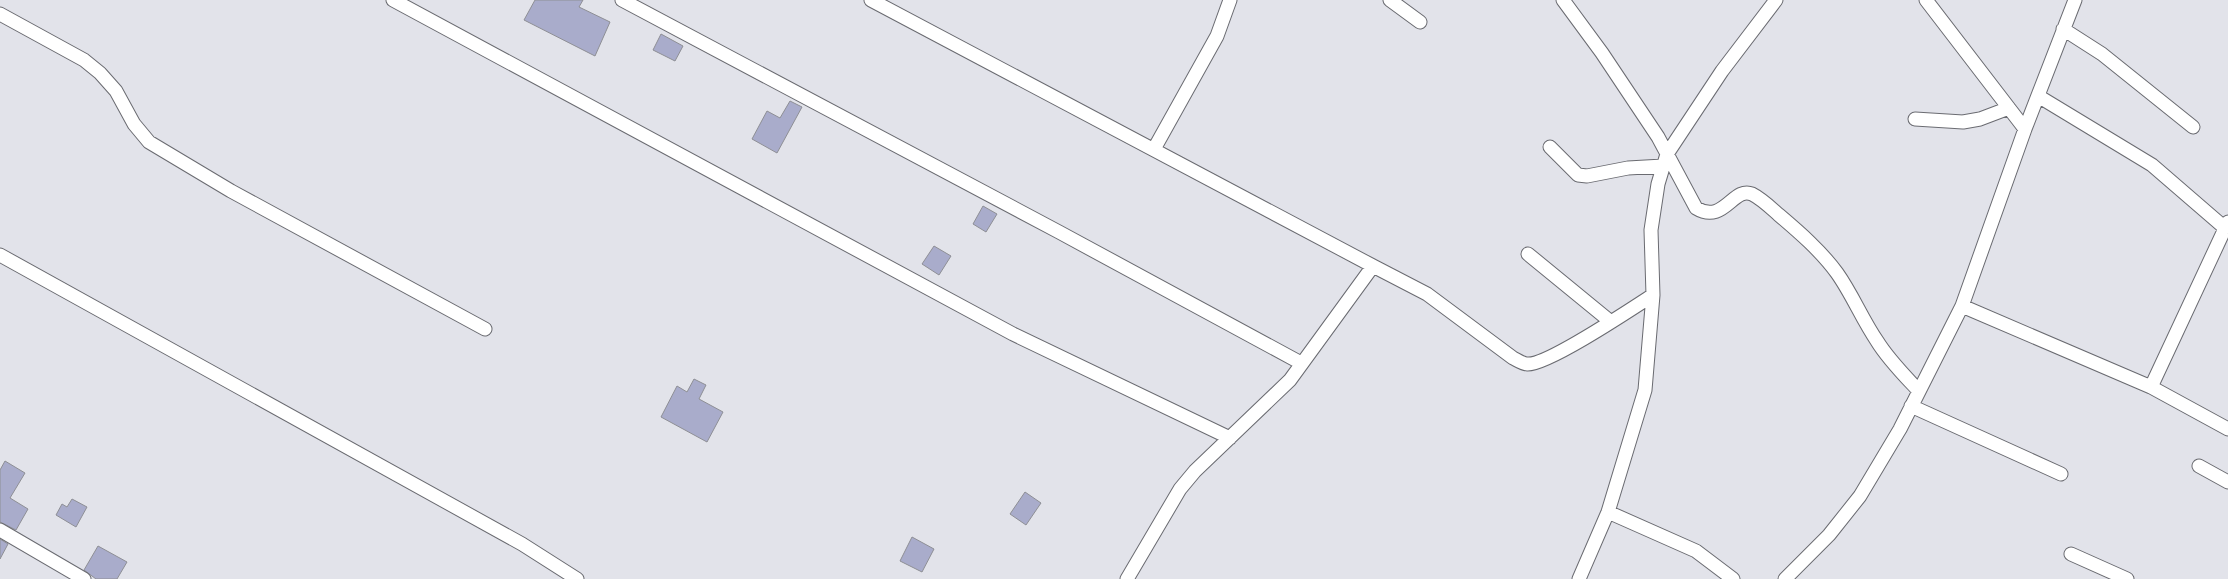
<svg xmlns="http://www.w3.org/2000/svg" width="2228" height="579" font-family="'IBM Plex Serif',serif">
<rect width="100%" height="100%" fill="#e2e3ea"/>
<!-- building -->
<path fill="#a9accb" stroke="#8e8f95" d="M535,0H583L579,7L610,22L595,56L524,20Z
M661,34L683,46L675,61L653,50Z
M790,101L802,107L777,153L752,139L767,111L780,118Z
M983,206L997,214L986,232L973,224Z
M934,246L951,256L939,275L922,264Z
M694,379L706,385L699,399L723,412L707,442L661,417L677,386L687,392Z
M5,461L25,473L10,498L28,509L16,530L0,522V470Z
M1025,492L1041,503L1026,525L1010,514Z
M72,499L87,507L76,527L56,515L62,504L67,507Z
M912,537L934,549L922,572L900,561Z
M0,539L8,544L0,559Z
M98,546L127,562L117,579H96L84,570Z"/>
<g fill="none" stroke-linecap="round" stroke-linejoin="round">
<!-- street casing -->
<g stroke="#6a6b71" stroke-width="15">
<path id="street" d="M393,0L1013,334L1230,438
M622,0L1059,232L1301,363
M871,0L1373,266
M1390,0L1420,22
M1563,0L1602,53L1658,137L1696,208C1724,225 1733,186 1752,194C1762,199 1771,208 1779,215C1799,232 1821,251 1837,273C1852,294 1862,319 1877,341C1888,359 1903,374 1918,390
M1926,0L2025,129
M0,14L84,60L100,73L116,91L134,124L149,142L231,191L485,329
M2063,29L2102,54L2193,127
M2038,96L2152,165L2225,228
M1915,119L1963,122L1980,119L2009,108
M1550,147L1578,175L1587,176L1628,168L1663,166
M1154,149L1217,36L1230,0
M1528,254L1611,322
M0,255L522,544L577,579
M1962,306L2151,387L2228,429
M2151,387L2228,222
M1911,406L2061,474
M2199,466L2228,482
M1608,512L1696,551L1733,579
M0,530L84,579
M2071,554L2127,579
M1127,579L1180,489L1195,471L1290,380L1373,266L1427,294L1513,358C1517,360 1523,364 1527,364C1546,366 1633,308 1653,295
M1579,579L1608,512L1645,390L1653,295L1651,230L1658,184L1667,154L1722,71L1776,0
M1785,579L1829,535L1860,496L1900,429L1962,306L2025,129L2075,0"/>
</g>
<!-- street -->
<use href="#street" stroke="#fff" stroke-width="13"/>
</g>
</svg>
